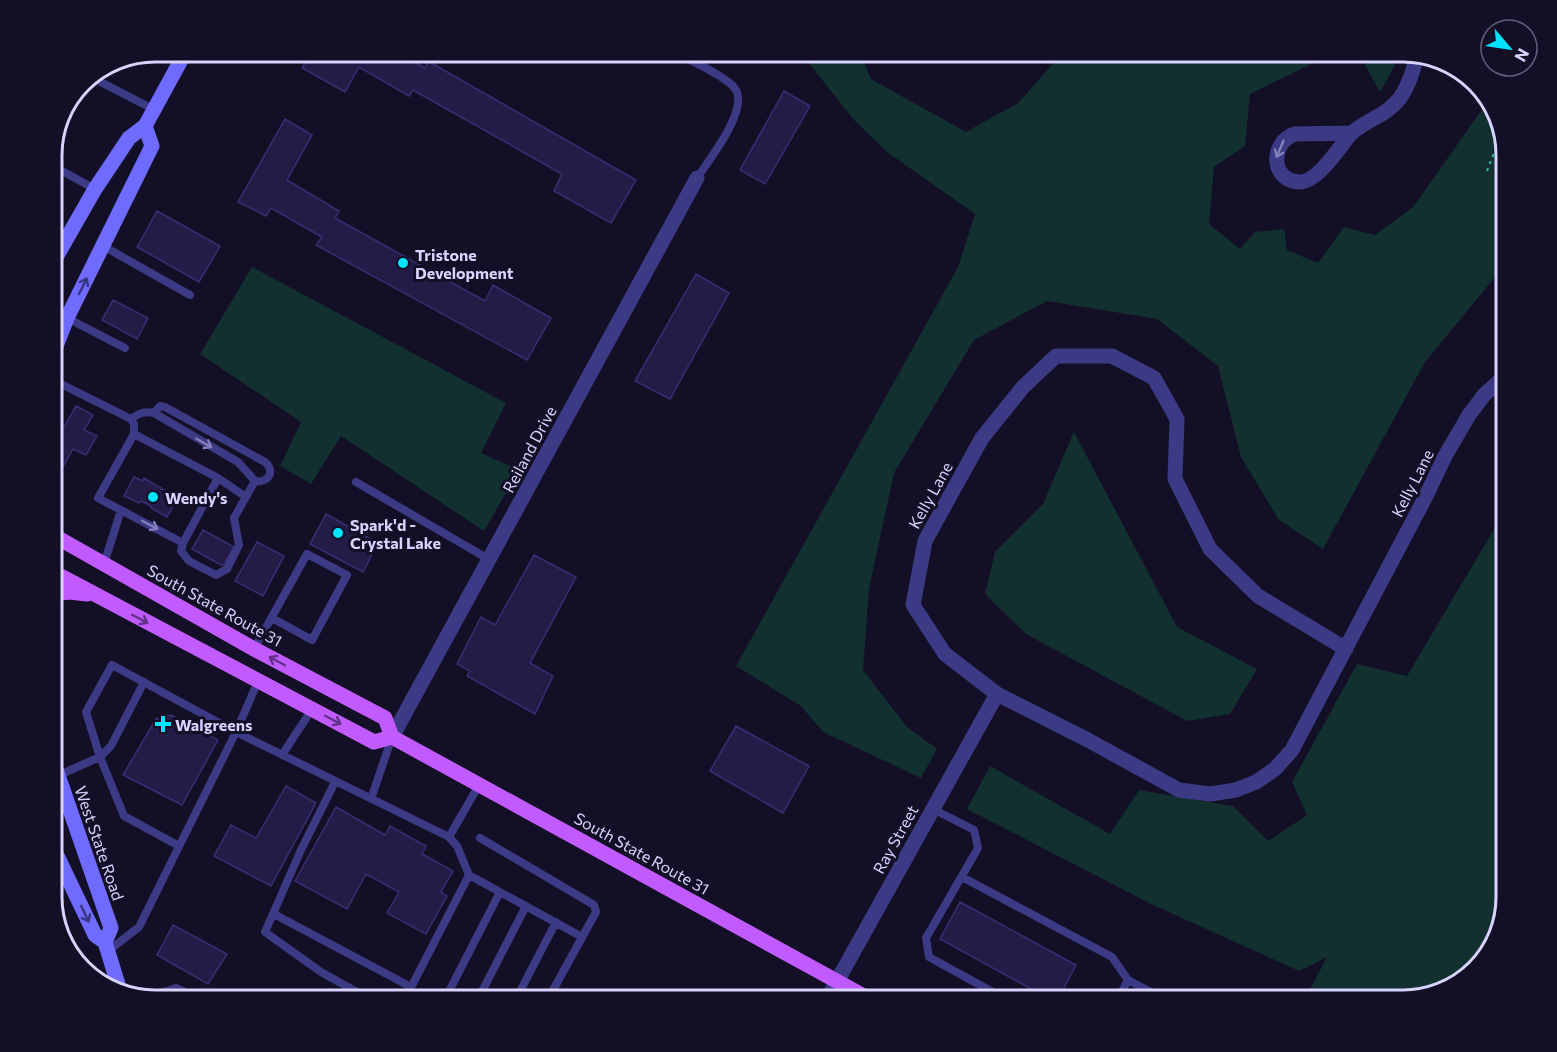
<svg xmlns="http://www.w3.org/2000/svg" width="1557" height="1052" font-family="Commissioner,sans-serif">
<rect width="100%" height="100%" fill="#130f26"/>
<!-- green -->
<path fill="#12302f" d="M765,51H859L871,79L966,132L1018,103L1064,51H1399L1401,54L1380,92L1363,61L1328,56L1250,94L1245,146L1214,167L1209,224L1240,249L1255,232L1284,229L1287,250L1318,263L1344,227L1375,235L1413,207L1481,111L1495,112L1506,154V246L1501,270L1425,362L1323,549L1279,520L1241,457L1218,366L1157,319L1047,301L974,340L894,473L869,589L863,670L907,727L937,749L921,778L823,732L801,706L736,666L958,267L975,214L887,152L854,120L808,62L774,56Z
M252,267L506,403L481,453L519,470L484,531L341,436L311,484L280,466L301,422L200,354Z
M1074,432L1177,627L1257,669L1230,714L1187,721L1026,634L985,594L995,552L1043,504Z
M1506,509V898L1502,912L1468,974L1454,987L1403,1001H1304L1327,957L1299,971L1151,904L967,809L990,766L1110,834L1139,790L1233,806L1268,841L1307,815L1292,782L1357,664L1407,676Z"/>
<!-- building -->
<path fill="#241b47" stroke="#3b2d73" stroke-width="1.5" d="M312,51H396L425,68L428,61L636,180L611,223L554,191L562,174L413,90L409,96L359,67L345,92L302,68Z
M784,91L810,106L765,184L740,170Z
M285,119L312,135L287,180L339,211L335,218L485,301L493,285L551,318L527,360L316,245L322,237L271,208L266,216L238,202Z
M157,211L220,246L199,282L137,247Z
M696,274L729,293L670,399L635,381Z
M113,300L148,318L137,339L102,320Z
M76,406L93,415L84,430L97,436L86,455L73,449L55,481L51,479V451Z
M134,477L143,481L144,478L178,498L167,517L151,508L152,507L142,501L139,503L124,496Z
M326,514L378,543L363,572L310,544Z
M203,530L234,547L223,566L192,549Z
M257,542L284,556L263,596L235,581Z
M534,555L576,577L530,663L553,676L535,714L467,676L470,671L457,664L481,617L495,625Z
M171,715L218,740L182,805L123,775L156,719Z
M736,726L809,766L783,813L710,771Z
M286,786L316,803L271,886L214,856L231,825L256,838Z
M336,807L385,835L390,826L426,846L422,854L453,871L441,892L447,896L426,934L387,913L399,892L366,874L347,909L295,881Z
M960,902L1076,965L1057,1001H1053L940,939Z
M173,925L227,954L208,984L157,955Z"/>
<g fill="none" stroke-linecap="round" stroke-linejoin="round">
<!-- path -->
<path stroke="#2fb8b0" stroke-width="2" stroke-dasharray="3 4.5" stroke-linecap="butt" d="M1487,171L1501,135"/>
<!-- lane -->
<path stroke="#3d3a85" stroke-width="8" d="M672,51C687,59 729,77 736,90C748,111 709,160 697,178
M89,76L153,109
M51,165L95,189
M51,184L59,169
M103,246L190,295
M67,318L125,348
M51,379L131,419L134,424V434L98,498L183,543L218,478
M131,419C139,413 144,411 154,413L238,462L255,481C268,483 276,472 265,462L165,407L160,406L154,413
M134,434L218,478L246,497
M356,482L490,560
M183,543L181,551L189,561L216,575L227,569L239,545L234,518L255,481
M104,564L121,510
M254,649L307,554L347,575L312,640L272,618
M282,755L312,709
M57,776L100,757L111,746L144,682
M335,782L301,850L265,932L321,972L373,1001
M371,799L392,737
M933,809L974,830L978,848L926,938L929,957L1009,1001
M449,837L479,785
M480,838L594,905L596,912L547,1001
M179,846L124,816L100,757L86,712L112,665L236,732L449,837L457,846L469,875L404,1001
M469,875L582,937
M962,877L1112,957L1128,980
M274,914L411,987
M108,951L139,927L236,732L258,681
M145,998L176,988L189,994
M444,1001L500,892
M477,1001L526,906
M515,1001L556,922
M1117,1001L1128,980L1168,1001"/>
<!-- street -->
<path stroke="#3d3a85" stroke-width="15" d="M1351,133L1295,134C1270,142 1270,180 1299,182C1317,183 1338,149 1349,136C1363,120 1385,118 1400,98C1409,85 1413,71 1417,55
M1346,649L1258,596L1210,549L1175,479L1177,419L1154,378L1112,356H1056L1023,387L982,438L925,541L913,605L945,654L997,694L1086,739L1179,790L1210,794L1236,790L1256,782L1275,769L1292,750L1425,498L1445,456L1469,415L1484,395L1506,375
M392,737L697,178
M826,1001L997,694"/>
<!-- secondary -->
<path stroke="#6f6bff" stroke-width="15" d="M51,266L95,189L129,138L145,126L186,51
M51,359L67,318L152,146L145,126
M51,755L111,928L105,942
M51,843L95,935L105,942L120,991"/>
<!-- primary -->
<path stroke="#c25bff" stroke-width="15" d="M51,534L254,649L385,718L392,737L873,1001
M51,571L374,742L392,737
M51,594L70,592L87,594"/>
</g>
<!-- one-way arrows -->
<defs><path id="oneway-shaft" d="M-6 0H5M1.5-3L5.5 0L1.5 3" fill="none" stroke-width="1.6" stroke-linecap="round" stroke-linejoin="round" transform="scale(1.5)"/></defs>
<g stroke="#837fbc">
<use href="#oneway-shaft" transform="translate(1280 149) rotate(113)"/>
<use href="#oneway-shaft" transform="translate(204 443) rotate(30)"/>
<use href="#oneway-shaft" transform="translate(150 525) rotate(28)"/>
</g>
<g stroke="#38347d">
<use href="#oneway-shaft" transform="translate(83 286) rotate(-64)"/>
<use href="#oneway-shaft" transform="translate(85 914) rotate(65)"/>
</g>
<g stroke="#623188">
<use href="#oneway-shaft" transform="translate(140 619) rotate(28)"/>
<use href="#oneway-shaft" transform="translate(277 661) rotate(-152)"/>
<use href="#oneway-shaft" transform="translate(333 720) rotate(28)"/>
</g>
<!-- markers -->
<g fill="#00e5ff" stroke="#130f26" stroke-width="2">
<circle cx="403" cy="263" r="6"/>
<circle cx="153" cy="497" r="6"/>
<circle cx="338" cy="533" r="6"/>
<path d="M160 715h6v6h6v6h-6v6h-6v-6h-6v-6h6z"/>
</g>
<g text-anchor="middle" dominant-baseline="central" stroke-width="6" stroke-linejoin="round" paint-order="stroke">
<!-- poi labels -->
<g font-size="16" font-weight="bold" fill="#d9d4ff" stroke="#130f26" text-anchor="start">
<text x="415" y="254">Tristone<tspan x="415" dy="18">Development</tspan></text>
<text x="165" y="497">Wendy's</text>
<text x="350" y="524">Spark'd -<tspan x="350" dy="18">Crystal Lake</tspan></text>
<text x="175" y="724">Walgreens</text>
</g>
<!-- street labels -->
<g font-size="16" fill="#d9d4ff" stroke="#130f26">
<text transform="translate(529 449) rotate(-62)">Reiland Drive</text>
<text transform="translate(1412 483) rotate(-63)">Kelly Lane</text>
<text transform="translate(930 495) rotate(-61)">Kelly Lane</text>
<text transform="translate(215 605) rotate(29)">South State Route 31</text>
<text transform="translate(895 839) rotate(-61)">Ray Street</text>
<text transform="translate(100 843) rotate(71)">West State Road</text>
<text transform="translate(642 853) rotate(29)">South State Route 31</text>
</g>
</g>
<!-- crop -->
<path d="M0 0H1557V1052H0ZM155 62H1403A93 93 0 0 1 1496 155V897A93 93 0 0 1 1403 990H155A93 93 0 0 1 62 897V155A93 93 0 0 1 155 62Z" fill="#130f26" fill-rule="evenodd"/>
<path fill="none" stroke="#d9d4ff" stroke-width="3" d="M155 62H1403A93 93 0 0 1 1496 155V897A93 93 0 0 1 1403 990H155A93 93 0 0 1 62 897V155A93 93 0 0 1 155 62Z"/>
<!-- north arrow -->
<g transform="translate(1509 48) rotate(119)"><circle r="28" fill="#130f26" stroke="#625e7d" stroke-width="1.5"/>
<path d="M0-4.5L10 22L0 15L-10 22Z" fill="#00e5ff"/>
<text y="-9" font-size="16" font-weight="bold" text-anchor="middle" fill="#d9d4ff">N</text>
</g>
</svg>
